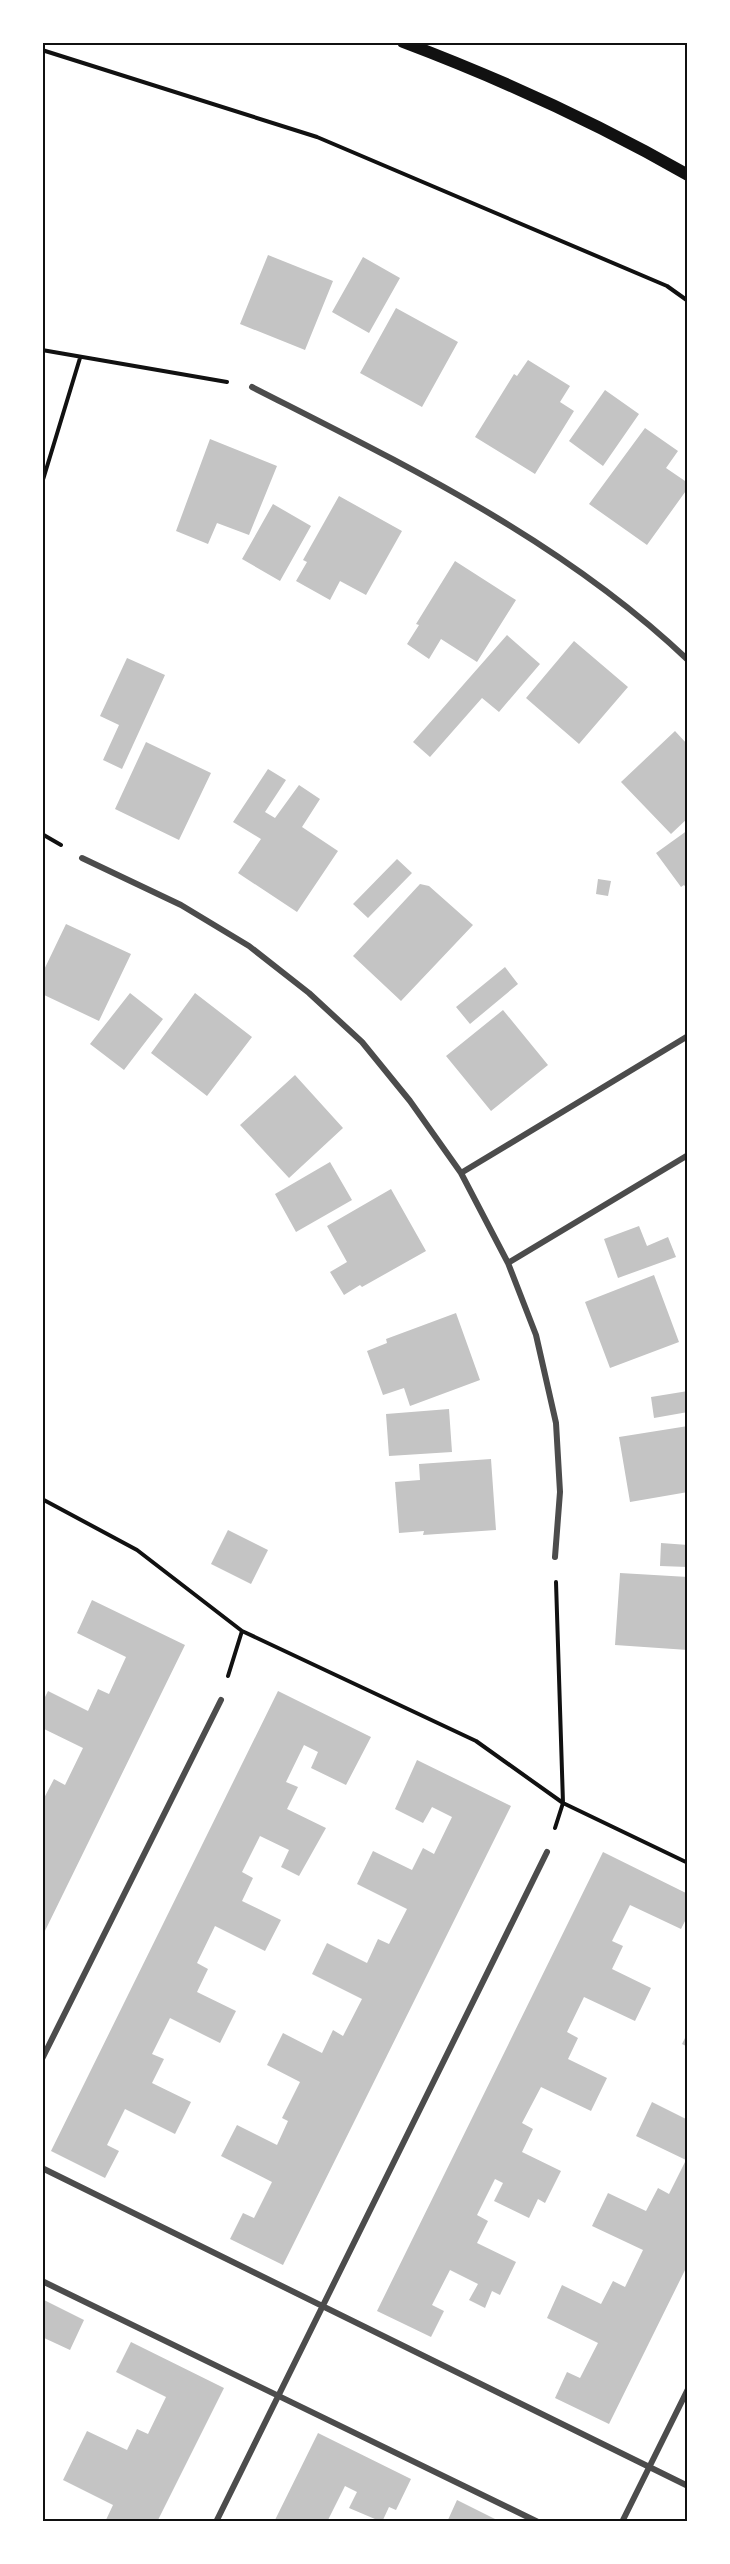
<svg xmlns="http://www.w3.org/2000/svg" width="730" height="2564" font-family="Inter,sans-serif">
<rect width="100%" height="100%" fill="#fff"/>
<!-- building -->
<path fill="#c4c4c4" d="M268,255L333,281L305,350L240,324Z
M363,257L400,278L369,333L332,312Z
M396,308L458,342L422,407L360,373Z
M528,360L570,386L560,402L574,411L535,474L475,437L514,374L517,376Z
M605,390L639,414L603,466L569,441Z
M645,428L678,451L666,468L688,483V488L647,545L589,504Z
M210,439L277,466L249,535L217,523L208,544L176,531Z
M339,496L402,531L366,595L340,581L330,600L296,581L307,562L303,560Z
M273,504L311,526L280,581L242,559Z
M455,561L516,600L477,662L441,639L429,659L407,644L419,625L416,624Z
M507,635L540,664L499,712L482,698L430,757L413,742Z
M574,641L628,687L579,744L526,698Z
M127,658L165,675L122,769L103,760L119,725L100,716Z
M675,731L688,745V818L671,834L621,782Z
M146,742L211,773L179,840L115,809Z
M268,769L286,780L265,812L275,818L299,785L320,799L302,827L338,851L297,912L238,873L261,839L233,822Z
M688,830V890L684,885L681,887L656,853Z
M397,859L412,873L368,918L353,904Z
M598,879L611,881L608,896L596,894Z
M420,884L429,886L473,925L401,1001L353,956Z
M66,924L131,954L99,1021L42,994V974Z
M505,967L518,984L470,1024L456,1007Z
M130,993L163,1019L124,1070L90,1044Z
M195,993L252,1037L207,1096L151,1053Z
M503,1010L548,1065L491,1111L446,1056Z
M295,1075L343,1128L289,1178L240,1125Z
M330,1162L352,1200L296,1232L275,1194Z
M391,1189L426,1251L362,1287L360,1285L344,1295L330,1272L347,1262L327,1226Z
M639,1226L647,1246L668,1237L676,1257L618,1278L604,1239Z
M654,1275L679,1342L610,1368L585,1302Z
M456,1313L480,1380L410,1406L404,1388L383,1395L367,1351L387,1343L386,1339Z
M688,1391V1412L654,1418L651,1397Z
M449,1409L452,1452L389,1456L386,1414Z
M688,1426V1492L630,1502L619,1437Z
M491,1459L496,1530L423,1535L424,1531L399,1533L395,1482L420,1480L419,1464Z
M228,1530L268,1550L251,1584L211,1564Z
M661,1543L688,1545V1567L660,1566Z
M620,1573L688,1577V1650L615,1645Z
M92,1600L185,1645L42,1937V1802L54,1779L65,1785L83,1748L42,1728V1703L48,1691L88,1711L98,1689L109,1694L126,1657L77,1633Z
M278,1691L371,1737L346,1785L311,1768L318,1752L304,1745L286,1782L298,1787L287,1809L326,1828L299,1876L281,1867L289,1850L260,1836L242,1872L253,1878L242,1901L281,1920L265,1951L215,1926L197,1963L208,1969L197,1992L236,2011L220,2043L170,2018L152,2054L164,2059L152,2083L191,2102L175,2134L125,2109L107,2145L119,2151L105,2178L51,2151Z
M417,1760L511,1806L283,2265L230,2239L243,2213L254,2218L272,2182L221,2156L237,2125L277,2145L288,2121L282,2118L300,2082L267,2065L283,2033L322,2053L333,2030L343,2036L362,1999L312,1974L327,1943L367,1963L378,1939L389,1944L407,1909L357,1884L373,1851L412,1870L423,1848L434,1854L452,1817L432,1807L423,1823L395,1809Z
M603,1852L688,1894V1915L681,1929L630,1905L612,1941L623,1946L612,1969L651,1988L635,2021L584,1997L567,2032L578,2038L568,2059L607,2078L591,2111L541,2087L522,2123L533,2129L522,2152L561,2171L545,2203L538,2199L529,2218L494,2201L503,2183L495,2179L477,2215L488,2221L477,2243L516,2262L500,2295L492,2291L485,2308L469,2300L478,2284L450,2270L432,2305L444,2311L431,2337L377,2311Z
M688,2032V2047L682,2044Z
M652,2102L688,2120V2264L609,2424L555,2398L567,2372L580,2378L598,2343L547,2318L562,2285L601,2304L613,2281L625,2287L643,2250L592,2226L608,2193L646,2211L658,2188L669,2194L686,2160L636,2136Z
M42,2299L84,2320L70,2350L42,2337Z
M131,2342L224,2388L157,2522H105L113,2505L63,2480L87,2431L127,2450L137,2429L148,2434L166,2397L116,2372Z
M318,2433L411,2479L396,2510L389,2507L382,2522L349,2508L357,2492L345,2486L327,2522H274Z
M457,2500L501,2522H447Z"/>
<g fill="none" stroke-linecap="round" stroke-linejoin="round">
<!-- path -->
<path stroke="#111" stroke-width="4" d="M42,50L317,137L667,286L688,301
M42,350L227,382
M42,483L80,358
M42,834L61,845
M42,1499L137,1550L242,1631L228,1676
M242,1631L476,1741L563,1803L688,1863
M555,1828L563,1803L556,1582"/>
<!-- minor -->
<path stroke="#4c4c4c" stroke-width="6" d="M252,387C405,465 562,540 688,660
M82,858L181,905L249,946L309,993L362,1042L410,1101L461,1173L508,1263L536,1335L556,1423L560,1492L555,1557
M461,1173L688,1036
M508,1263L688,1155
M42,2059L221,1700
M42,2168L688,2486
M42,2281L538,2522
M216,2522L547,1852
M622,2522L688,2389"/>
<!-- secondary -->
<path stroke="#111" stroke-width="12" d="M403,42C501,79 597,123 688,175"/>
</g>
<!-- border -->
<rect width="730" height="2564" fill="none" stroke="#ffffff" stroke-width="87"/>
<rect x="44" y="44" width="642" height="2476" fill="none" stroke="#111" stroke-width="2"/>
</svg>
